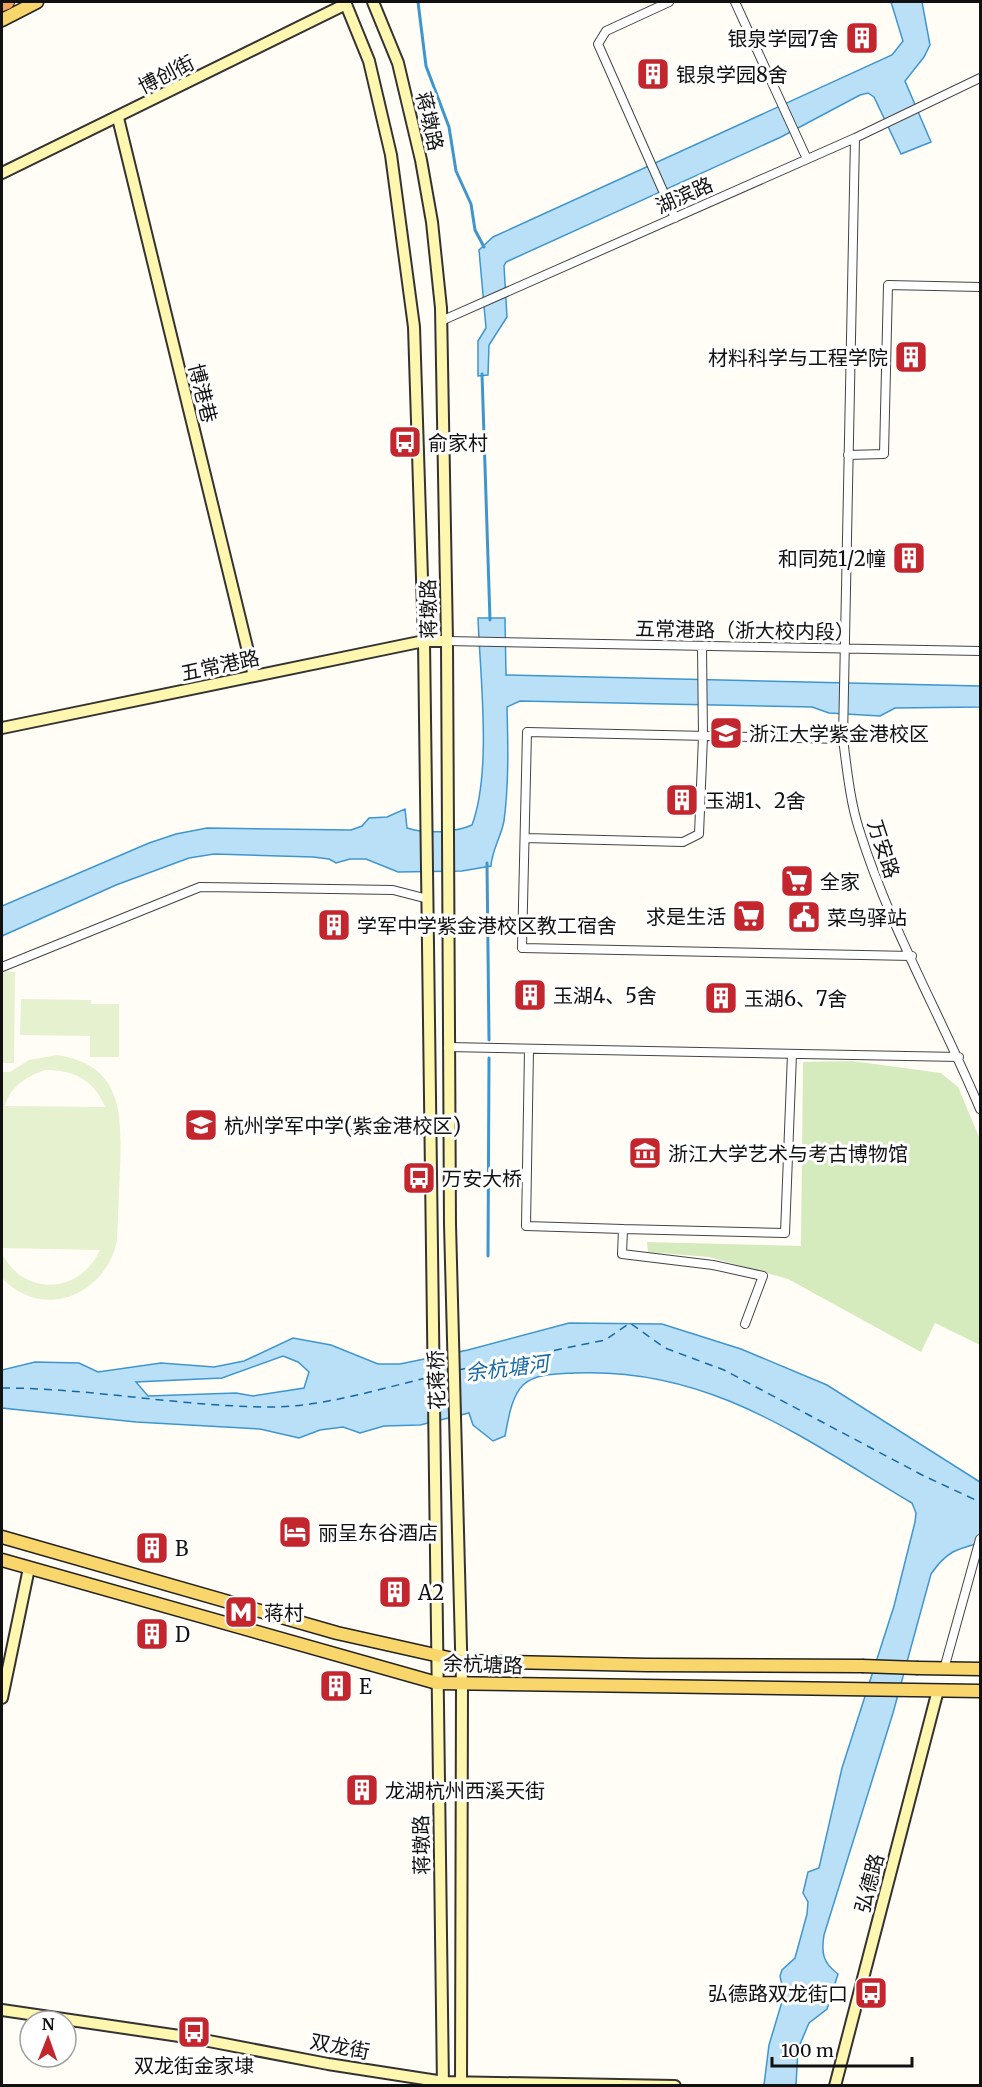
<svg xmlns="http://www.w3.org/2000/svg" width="982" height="2087" font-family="Merriweather,'Noto Sans SC',serif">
<rect width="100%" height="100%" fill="#fffdf5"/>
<!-- green -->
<path fill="#d5ebbd" d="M852,1061L941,1073L958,1087L980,1139V1345L935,1323L921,1352L788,1279L709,1257L648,1252L647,1242L801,1246L803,1062Z"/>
<!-- pitch -->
<path fill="#e6f2cf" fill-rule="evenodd" d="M2,971L15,972L14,1063H2Z
M21,999L91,1000V1004H119V1057H90V1036L20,1035Z
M57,1055C123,1065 122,1114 120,1168C119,1192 118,1217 117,1241C105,1296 42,1321 2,1278V1254C25,1297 80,1294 100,1250L2,1248V1072H10L29,1060ZM45,1070C74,1070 94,1080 105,1107L5,1106C10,1086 28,1076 45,1070Z"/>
<!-- water -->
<path fill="#b9e0f7" stroke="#3f96cf" stroke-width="1.5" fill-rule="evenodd" d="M891,2H922L930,45L924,57L905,81L931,142L901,154L874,97L868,93L860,95L781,137L506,262L504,266L507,317L489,345L488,375L478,376V341L486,328L479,250L493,237L892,55L903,41Z
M478,618H505L506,675L980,686V707L895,708L880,716L829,713L812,707L520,701L507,707C508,745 509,783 504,821C501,837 492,850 491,866L462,871L398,872L366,859H350L336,863L329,859L313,857L214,854L189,858L116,885L2,936V906L149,843L176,834L207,828L351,830L362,826L369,818L387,817L405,809L407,828C426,834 454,833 472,825C492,771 480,676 478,618Z
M569,1323L662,1324L741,1349L827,1385L980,1482V1543C956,1549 946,1552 931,1574L893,1713L824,1935C821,1953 823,1963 838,1974L827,2009L809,2023L798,2049L796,2085H764L769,2045L784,1995L780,1976L782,1970L795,1958L807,1914L808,1902L803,1893L808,1872L819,1868L842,1768L894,1606L915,1522L916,1513L912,1503C802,1438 710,1367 575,1373C559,1374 536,1373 523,1385C511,1397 508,1421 505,1436L493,1441L473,1425L469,1413L420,1425L384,1426L360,1433L343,1427L320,1430L299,1438L260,1429L136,1422L2,1408V1370L35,1362L79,1363L98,1372L161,1363L214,1367L244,1361L293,1338L331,1345L378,1364H400L468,1350ZM283,1356L298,1362L309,1372L304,1388L253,1396L236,1393L148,1396L136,1382L222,1378Z"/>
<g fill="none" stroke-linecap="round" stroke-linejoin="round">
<!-- stream -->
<path stroke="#3f96cf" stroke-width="3" d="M418,2L426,66L449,127L456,171L471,204L475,230L484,247
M482,374L490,620
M487,863L489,1040
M488,1256L489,1058"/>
<!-- ferry -->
<path stroke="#1768a6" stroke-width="1.5" stroke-dasharray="8 6" stroke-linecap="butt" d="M458,1370L605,1340L630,1323L665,1348L724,1370L924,1476L980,1502
M437,1375L450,1372
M2,1388C92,1388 182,1407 274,1407C326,1406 379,1389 430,1377"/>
<!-- street casing -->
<g stroke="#444" stroke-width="10">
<path id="street" d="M669,2L606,31L598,44L675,218
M735,2L807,159
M855,138L843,739C847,769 850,801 859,829C889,926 941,1016 980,1109
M441,321L855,138L980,78
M848,455L884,454L888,285L980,287
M447,641L980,651
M843,739L527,732L522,948L912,956
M525,838L683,842L699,834L703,737L702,646
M2,967L200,887L393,890L428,899
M448,1047L959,1057
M529,1050L526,1226L623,1229L622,1254L713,1265L763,1276L745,1324
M341,1125L431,1124
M623,1229L785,1233L792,1054
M944,1669L980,1539"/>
</g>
<!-- secondary casing -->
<g stroke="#333" stroke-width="14">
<path id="secondary" d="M345,2L369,61L391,155L414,327L424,641L443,2086
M373,2L398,63L421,160L432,222L441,308L447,641L450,1224L462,1685L461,2086
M118,118L254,676
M2,173L346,4
M2,728L424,641H447
M2,1698L29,1568
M2,2010L193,2038L328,2064L444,2082L675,2086
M835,2086L938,1690"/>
</g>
<!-- primary casing -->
<g stroke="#222" stroke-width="15">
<path id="primary" d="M2,20L37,2
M2,1537L337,1633L462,1661L647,1665L862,1666
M2,1560L437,1683L980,1691
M918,1668L980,1669"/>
</g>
<!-- highway casing -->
<g stroke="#222" stroke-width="16">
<path id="highway" d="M2,4L7,2"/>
</g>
<!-- street -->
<use href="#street" stroke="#fff" stroke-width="8"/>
<!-- secondary -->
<use href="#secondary" stroke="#fff6b0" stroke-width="10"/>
<!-- primary -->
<use href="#primary" stroke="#f9d66b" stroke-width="12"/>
<!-- highway -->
<use href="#highway" stroke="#f5a25d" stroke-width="14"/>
<!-- primary-bridge casing -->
<g stroke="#222" stroke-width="15" stroke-linecap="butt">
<path id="primary-bridge" d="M862,1666L918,1668"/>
</g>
<!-- primary-bridge -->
<use href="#primary-bridge" stroke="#f9d66b" stroke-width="12"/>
</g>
<!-- icons -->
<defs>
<g id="building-square" transform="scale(1.725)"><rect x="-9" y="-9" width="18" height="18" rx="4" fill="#c4262e" stroke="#fff"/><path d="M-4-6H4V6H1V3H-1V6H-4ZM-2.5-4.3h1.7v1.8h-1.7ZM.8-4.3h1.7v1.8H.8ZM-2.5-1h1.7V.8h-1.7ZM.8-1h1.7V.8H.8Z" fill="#fff"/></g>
<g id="bus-square" transform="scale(1.725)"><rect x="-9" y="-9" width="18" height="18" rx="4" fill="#c4262e" stroke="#fff"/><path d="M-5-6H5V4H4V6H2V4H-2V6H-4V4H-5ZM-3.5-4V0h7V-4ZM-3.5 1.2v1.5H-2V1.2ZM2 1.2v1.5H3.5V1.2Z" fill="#fff"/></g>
<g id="university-square" transform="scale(1.725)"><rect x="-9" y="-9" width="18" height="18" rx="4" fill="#c4262e" stroke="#fff"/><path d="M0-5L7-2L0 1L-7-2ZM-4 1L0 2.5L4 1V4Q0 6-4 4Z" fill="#fff"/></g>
<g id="supermarket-square" transform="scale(1.725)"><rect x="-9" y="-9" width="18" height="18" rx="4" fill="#c4262e" stroke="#fff"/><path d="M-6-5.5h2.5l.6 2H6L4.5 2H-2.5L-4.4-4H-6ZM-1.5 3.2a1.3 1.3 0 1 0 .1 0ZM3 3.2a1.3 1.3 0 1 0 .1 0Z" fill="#fff"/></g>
<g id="civic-square" transform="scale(1.725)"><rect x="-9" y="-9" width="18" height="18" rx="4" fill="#c4262e" stroke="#fff"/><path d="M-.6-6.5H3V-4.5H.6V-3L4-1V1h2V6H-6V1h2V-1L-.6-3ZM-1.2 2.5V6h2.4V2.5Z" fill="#fff"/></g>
<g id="school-square" transform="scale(1.725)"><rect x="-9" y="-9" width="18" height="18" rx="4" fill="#c4262e" stroke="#fff"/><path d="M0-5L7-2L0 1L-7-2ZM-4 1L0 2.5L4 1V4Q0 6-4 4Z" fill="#fff"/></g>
<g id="museum-square" transform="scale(1.725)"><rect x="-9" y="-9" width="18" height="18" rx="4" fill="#c4262e" stroke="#fff"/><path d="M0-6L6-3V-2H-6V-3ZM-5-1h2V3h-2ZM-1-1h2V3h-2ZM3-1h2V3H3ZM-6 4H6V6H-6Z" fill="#fff"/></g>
<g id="hotel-square" transform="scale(1.725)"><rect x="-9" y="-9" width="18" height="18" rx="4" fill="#c4262e" stroke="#fff"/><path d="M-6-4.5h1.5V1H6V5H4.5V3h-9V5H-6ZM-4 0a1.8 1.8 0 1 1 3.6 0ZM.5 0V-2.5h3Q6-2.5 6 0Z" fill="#fff"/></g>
<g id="metro-square" transform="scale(1.725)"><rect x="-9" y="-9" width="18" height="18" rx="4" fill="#c4262e" stroke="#fff"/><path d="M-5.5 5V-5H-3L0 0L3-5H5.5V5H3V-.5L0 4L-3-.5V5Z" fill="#fff"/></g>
</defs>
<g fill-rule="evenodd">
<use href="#building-square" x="862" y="38"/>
<use href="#building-square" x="653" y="74"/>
<use href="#building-square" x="911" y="357"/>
<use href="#bus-square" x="405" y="442"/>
<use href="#building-square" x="909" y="558"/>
<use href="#university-square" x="726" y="733"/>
<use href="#building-square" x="682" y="800"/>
<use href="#supermarket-square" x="797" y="881"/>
<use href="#supermarket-square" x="749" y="916"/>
<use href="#civic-square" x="804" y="917"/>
<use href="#building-square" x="334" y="925"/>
<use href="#building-square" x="530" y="995"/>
<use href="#building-square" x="721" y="998"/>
<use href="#school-square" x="201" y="1125"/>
<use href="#museum-square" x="645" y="1153"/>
<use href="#bus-square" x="419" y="1178"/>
<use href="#hotel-square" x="295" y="1532"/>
<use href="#building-square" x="152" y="1548"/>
<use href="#building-square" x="395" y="1592"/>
<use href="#metro-square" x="241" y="1612"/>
<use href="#building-square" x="152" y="1634"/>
<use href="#building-square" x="336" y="1686"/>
<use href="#building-square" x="362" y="1790"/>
<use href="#bus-square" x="871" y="1993"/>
<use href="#bus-square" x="194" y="2032"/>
</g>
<g text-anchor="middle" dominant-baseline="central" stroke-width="6" stroke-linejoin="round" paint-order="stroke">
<!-- poi labels -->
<g font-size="20" fill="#111" stroke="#fff" text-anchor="start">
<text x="839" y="38" text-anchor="end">银泉学园7舍</text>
<text x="676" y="74">银泉学园8舍</text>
<text x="888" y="357" text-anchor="end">材料科学与工程学院</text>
<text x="428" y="442">俞家村</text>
<text x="886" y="558" text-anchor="end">和同苑1/2幢</text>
<text x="749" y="733">浙江大学紫金港校区</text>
<text x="705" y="800">玉湖1、2舍</text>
<text x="820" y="881">全家</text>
<text x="726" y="916" text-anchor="end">求是生活</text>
<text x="827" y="917">菜鸟驿站</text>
<text x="357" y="925">学军中学紫金港校区教工宿舍</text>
<text x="553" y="995">玉湖4、5舍</text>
<text x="744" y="998">玉湖6、7舍</text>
<text x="224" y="1125">杭州学军中学(紫金港校区)</text>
<text x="668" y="1153">浙江大学艺术与考古博物馆</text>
<text x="442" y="1178">万安大桥</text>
<text x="318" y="1532">丽呈东谷酒店</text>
<text x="175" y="1548">B</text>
<text x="418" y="1592">A2</text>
<text x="264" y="1612">蒋村</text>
<text x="175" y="1634">D</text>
<text x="359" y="1686">E</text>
<text x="385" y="1790">龙湖杭州西溪天街</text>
<text x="848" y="1993" text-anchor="end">弘德路双龙街口</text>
<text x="194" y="2065" text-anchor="middle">双龙街金家埭</text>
</g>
<!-- street labels -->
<g font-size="20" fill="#111" stroke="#fff">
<text transform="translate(166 74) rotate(-27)">博创街</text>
<text transform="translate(430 121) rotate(77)">蒋墩路</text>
<text transform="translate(684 195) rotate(-24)">湖滨路</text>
<text transform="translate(203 393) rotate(76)">博港巷</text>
<text transform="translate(428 609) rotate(-91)">蒋墩路</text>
<text transform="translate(745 630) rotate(1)">五常港路（浙大校内段）</text>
<text transform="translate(220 665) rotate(-12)">五常港路</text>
<text transform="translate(884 849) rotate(72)">万安路</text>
<text transform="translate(436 1380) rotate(-92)">花蒋桥</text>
<text transform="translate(483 1664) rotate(2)">余杭塘路</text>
<text transform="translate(421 1845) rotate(-91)">蒋墩路</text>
<text transform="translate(869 1883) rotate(-75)">弘德路</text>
<text transform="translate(340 2046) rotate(11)">双龙街</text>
</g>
<!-- water labels -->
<g font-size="21" font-style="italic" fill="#1768a6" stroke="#fff">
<text transform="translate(507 1368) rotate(-7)">余杭塘河</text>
</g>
</g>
<!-- border -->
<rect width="982" height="2087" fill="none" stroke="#111111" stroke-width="6"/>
<!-- north arrow -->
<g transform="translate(48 2039) rotate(1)"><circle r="28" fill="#ffffff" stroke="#a0a0a0" stroke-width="1.5"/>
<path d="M0-4.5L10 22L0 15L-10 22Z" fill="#c4262e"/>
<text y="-9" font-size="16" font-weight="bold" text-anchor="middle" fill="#111111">N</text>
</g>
<!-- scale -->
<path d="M772 2057v9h140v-9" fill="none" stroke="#111111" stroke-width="3"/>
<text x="781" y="2057" font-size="18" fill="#111111" stroke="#ffffff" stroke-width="4.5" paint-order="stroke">100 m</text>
</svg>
